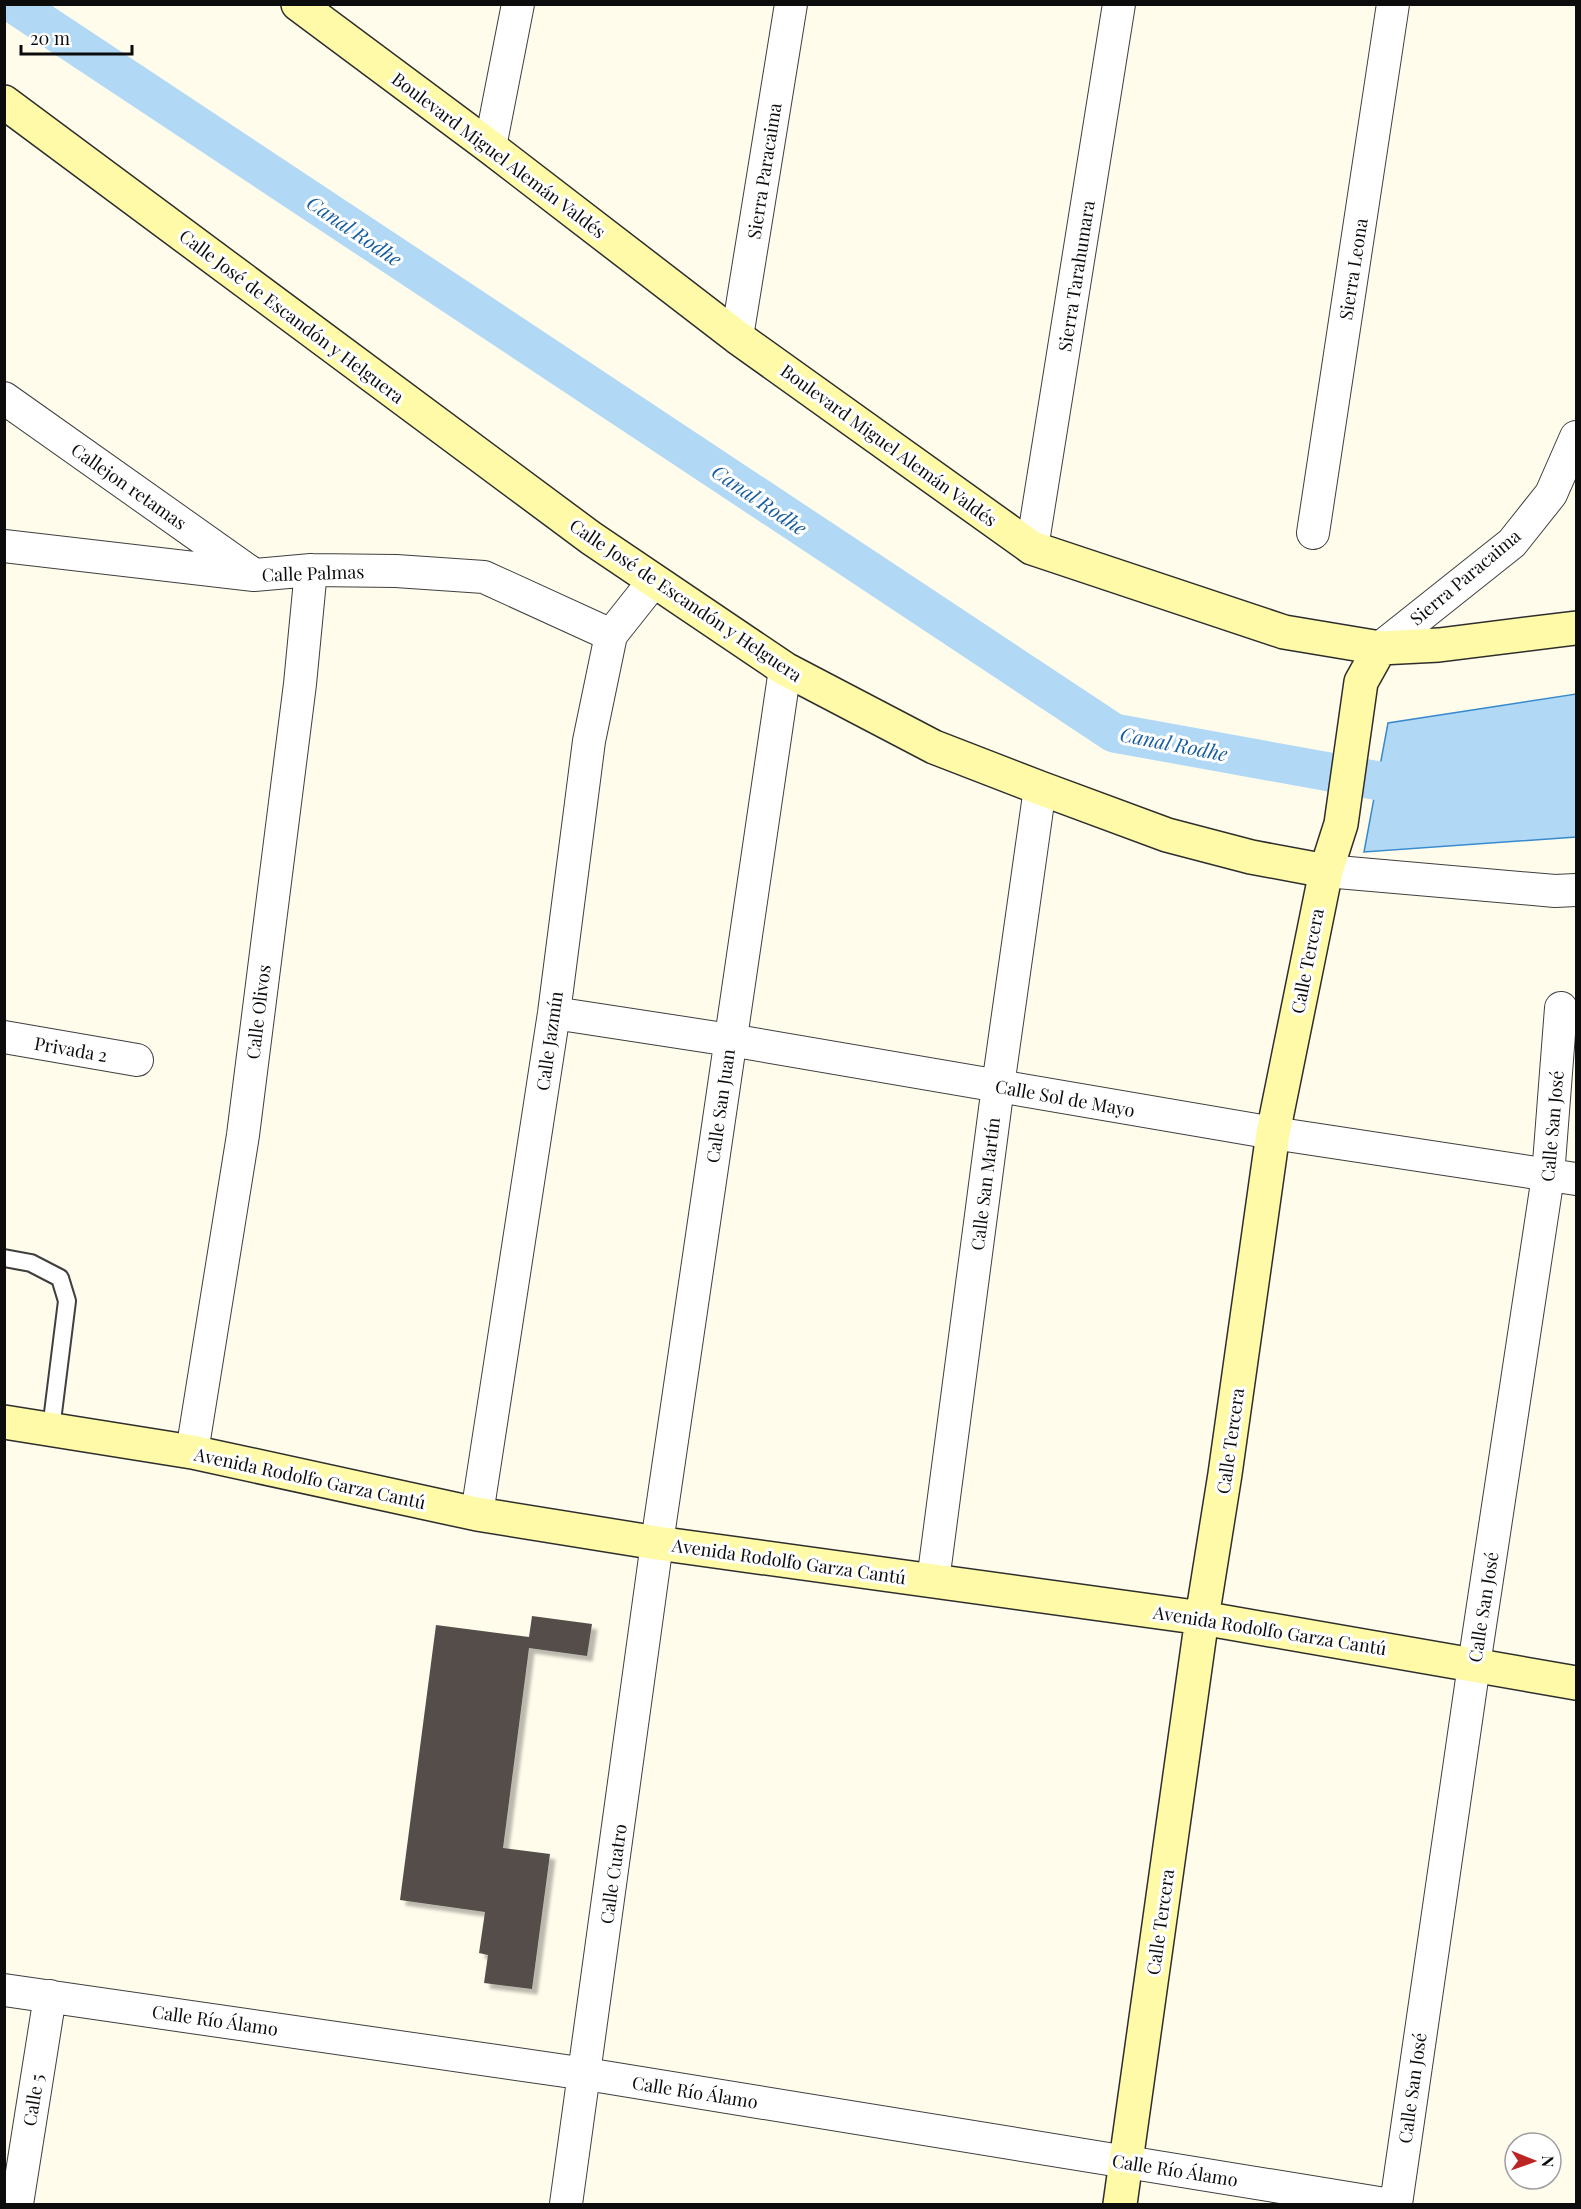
<svg xmlns="http://www.w3.org/2000/svg" width="1581" height="2209" font-family="'Playfair Display',serif">
<defs>
<filter id="shadow"><feDropShadow dx="5.5" dy="5.5" stdDeviation="1.5" flood-color="#0004"/></filter>
</defs>
<rect width="100%" height="100%" fill="#fffcec"/>
<!-- water -->
<path fill="#b1d9f6" stroke="#378ace" stroke-width="1.5" d="M1576,694V837L1364,852L1388,723Z"/>
<g fill="none" stroke-linecap="round" stroke-linejoin="round">
<!-- canal -->
<path stroke="#b1d9f6" stroke-width="39" d="M14,4L1114,733L1429,790"/>
</g>
<!-- building -->
<path fill="#554e49" filter="url(#shadow)" d="M532,1616L592,1624L587,1656L529,1648L503,1848L550,1854L532,1989L484,1983L488,1955L479,1953L485,1912L400,1900L436,1625L529,1637Z"/>
<g fill="none" stroke-linecap="round" stroke-linejoin="round">
<!-- lane casing -->
<g stroke="#3f3f3f" stroke-width="20">
<path id="lane" d="M4,1258L31,1263L60,1278L67,1301L51,1429"/>
</g>
<!-- street casing -->
<g stroke="#3f3f3f" stroke-width="34">
<path id="street" d="M490,147L518,4
M737,337L791,4
M4,398L250,572
M1313,533L1393,4
M4,546L254,575L311,570L396,571L484,577L611,635
M1032,548L1119,4
M1380,648L1512,543L1551,494L1576,437
M1326,871L1555,891L1576,890
M554,1013L730,1040L1273,1133L1576,1179
M4,1037L137,1060
M192,1452L243,1135L300,684L311,570
M477,1514L554,1013L589,741L611,635L653,582
M933,1581L998,1086L1040,788
M4,1990L586,2074L1385,2204
M17,2204L50,1996
M566,2204L657,1543L785,669
M1396,2204L1474,1665L1548,1176L1561,1008"/>
</g>
<!-- secondary casing -->
<g stroke="#2e2e2e" stroke-width="36">
<path id="secondary" d="M298,4L490,147L737,337L1032,548L1284,632L1380,648L1439,645L1576,628
M4,102L591,538L785,669L934,747L1040,788L1167,835L1251,857L1326,871
M4,1422L192,1452L477,1514L657,1543L1202,1618L1576,1683
M1120,2204L1202,1618L1225,1474L1273,1133L1326,871L1341,824L1361,682L1380,648"/>
</g>
<!-- lane -->
<use href="#lane" stroke="#fff" stroke-width="16"/>
<!-- street -->
<use href="#street" stroke="#fff" stroke-width="32"/>
<!-- secondary -->
<use href="#secondary" stroke="#fffaa7" stroke-width="33"/>
</g>
<g text-anchor="middle" dominant-baseline="central" stroke-width="6" stroke-linejoin="round" paint-order="stroke">
<!-- street labels -->
<g font-size="18" fill="#0c0c0c" stroke="#fff">
<text transform="translate(499 155) rotate(37)">Boulevard Miguel Alemán Valdés</text>
<text transform="translate(764 171) rotate(-81)">Sierra Paracaima</text>
<text transform="translate(1353 269) rotate(-81)">Sierra Leona</text>
<text transform="translate(1076 276) rotate(-81)">Sierra Tarahumara</text>
<text transform="translate(292 316) rotate(37)">Calle José de Escandón y Helguera</text>
<text transform="translate(889 445) rotate(36)">Boulevard Miguel Alemán Valdés</text>
<text transform="translate(129 486) rotate(35)">Callejon retamas</text>
<text transform="translate(313 573) rotate(-2)">Calle Palmas</text>
<text transform="translate(1465 577) rotate(-40)">Sierra Paracaima</text>
<text transform="translate(686 600) rotate(34)">Calle José de Escandón y Helguera</text>
<text transform="translate(1307 961) rotate(-79)">Calle Tercera</text>
<text transform="translate(258 1012) rotate(-83)">Calle Olivos</text>
<text transform="translate(549 1041) rotate(-82)">Calle Jazmín</text>
<text transform="translate(71 1049) rotate(10)">Privada 2</text>
<text transform="translate(1065 1098) rotate(10)">Calle Sol de Mayo</text>
<text transform="translate(720 1106) rotate(-82)">Calle San Juan</text>
<text transform="translate(1552 1126) rotate(-85)">Calle San José</text>
<text transform="translate(985 1184) rotate(-83)">Calle San Martín</text>
<text transform="translate(1230 1441) rotate(-82)">Calle Tercera</text>
<text transform="translate(310 1478) rotate(12)">Avenida Rodolfo Garza Cantú</text>
<text transform="translate(789 1561) rotate(8)">Avenida Rodolfo Garza Cantú</text>
<text transform="translate(1483 1607) rotate(-81)">Calle San José</text>
<text transform="translate(1270 1630) rotate(9)">Avenida Rodolfo Garza Cantú</text>
<text transform="translate(613 1874) rotate(-82)">Calle Cuatro</text>
<text transform="translate(1160 1922) rotate(-82)">Calle Tercera</text>
<text transform="translate(215 2020) rotate(8)">Calle Río Álamo</text>
<text transform="translate(1412 2088) rotate(-82)">Calle San José</text>
<text transform="translate(695 2092) rotate(9)">Calle Río Álamo</text>
<text transform="translate(33 2100) rotate(-81)">Calle 5</text>
<text transform="translate(1175 2170) rotate(9)">Calle Río Álamo</text>
</g>
<!-- water labels -->
<g font-size="20" font-style="italic" fill="#165c9e" stroke="#fff">
<text transform="translate(355 230) rotate(34)">Canal Rodhe</text>
<text transform="translate(760 499) rotate(34)">Canal Rodhe</text>
<text transform="translate(1174 743) rotate(11)">Canal Rodhe</text>
</g>
</g>
<!-- border -->
<rect width="1581" height="2209" fill="none" stroke="#0c0c0c" stroke-width="12"/>
<!-- north arrow -->
<g transform="translate(1533 2161) rotate(91)"><circle r="28" fill="#ffffff" stroke="#9e9e9e" stroke-width="1.5"/>
<path d="M0-4.5L10 22L0 15L-10 22Z" fill="#bd2524"/>
<text y="-9" font-size="16" font-weight="bold" text-anchor="middle" fill="#0c0c0c">N</text>
</g>
<!-- scale -->
<path d="M21 45v9h111v-9" fill="none" stroke="#0c0c0c" stroke-width="3"/>
<text x="30" y="45" font-size="18" fill="#0c0c0c" stroke="#ffffff" stroke-width="4.5" paint-order="stroke">20 m</text>
</svg>
